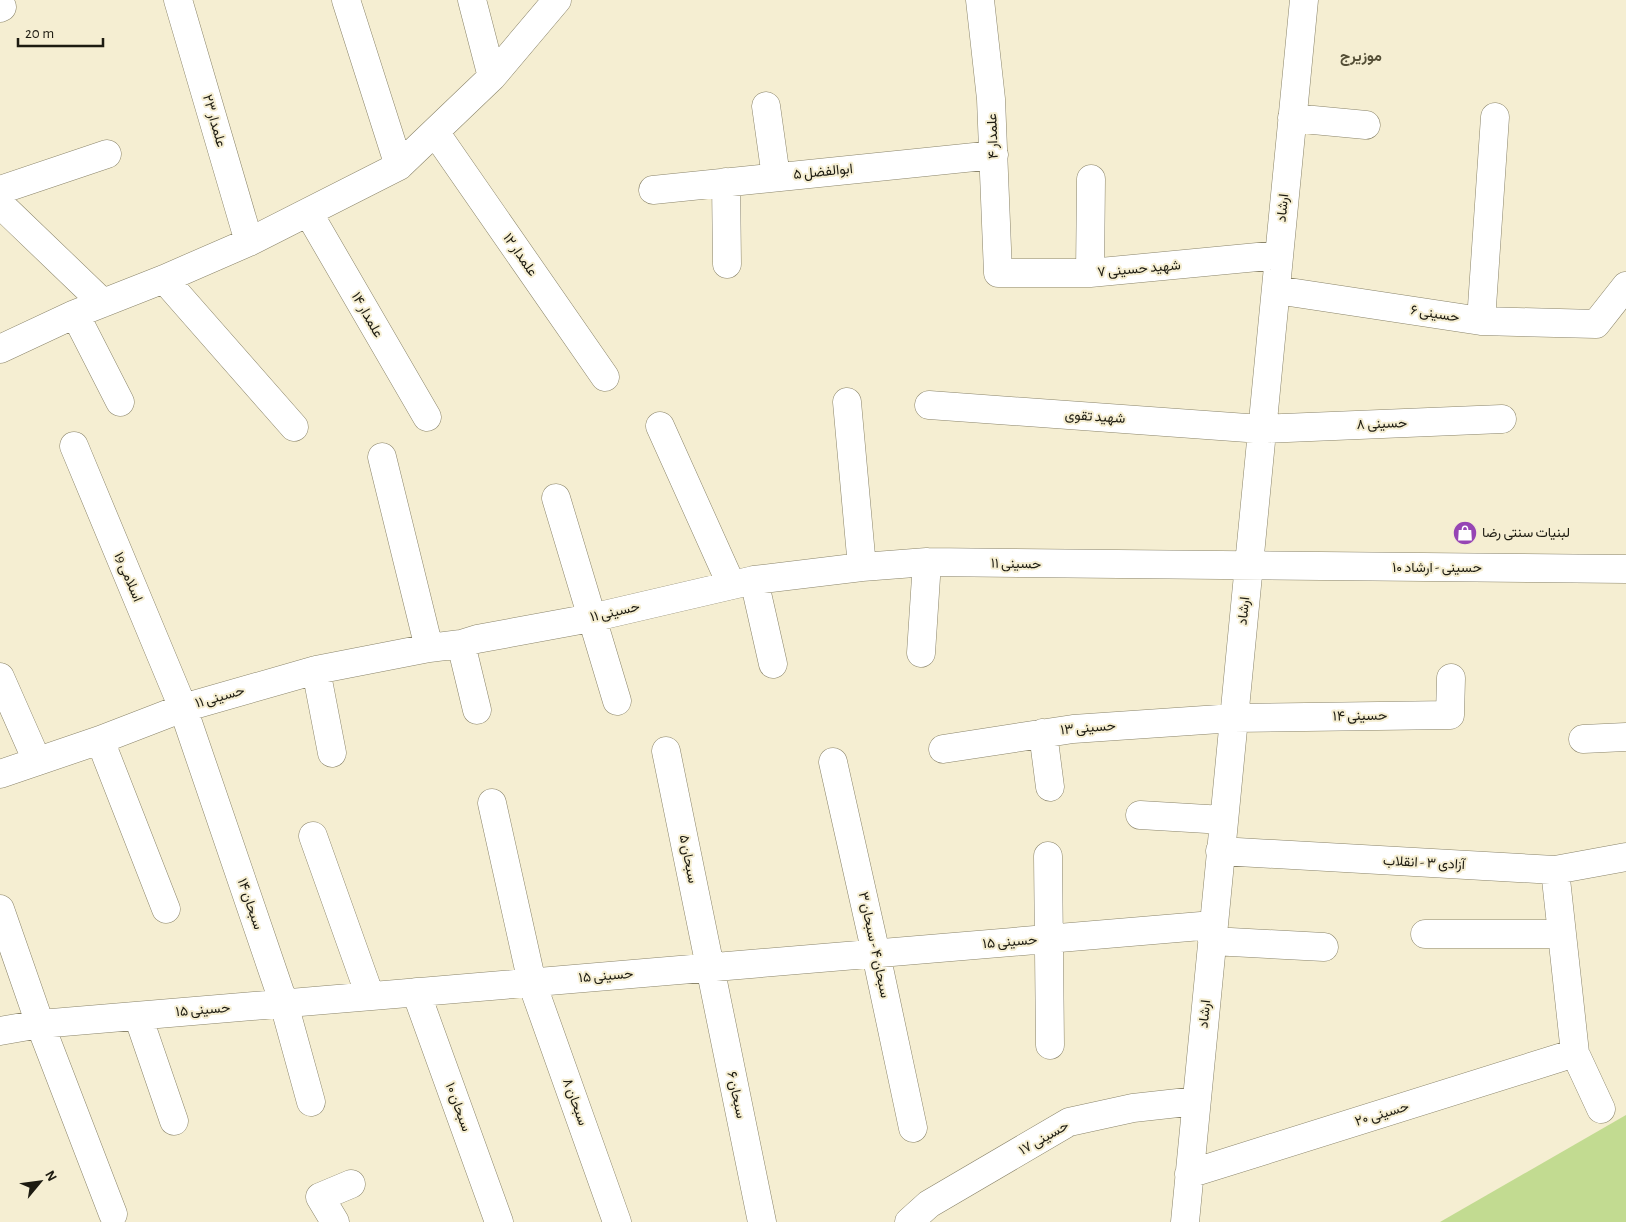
<svg xmlns="http://www.w3.org/2000/svg" width="1626" height="1222" font-family="'Alegreya Sans',Vazirmatn,sans-serif">
<rect width="100%" height="100%" fill="#f5eed2"/>
<!-- pitch -->
<path fill="#c2db91" d="M1626,1115V1222H1440Z"/>
<g fill="none" stroke-linecap="round" stroke-linejoin="round">
<!-- minor casing -->
<g stroke="#8a846a" stroke-width="29">
<path id="minor" d="M178,0L249,242
M346,0L399,166
M472,0L492,77
M980,0L991,99L998,273H1090L1279,255
M0,2L2,7L0,8
M766,106L776,177
M1292,118L1366,125
M435,132L605,377
M726,182L727,264
M0,190L107,154
M653,190L994,155
M0,204L103,303
M308,212L427,417
M1090,273L1091,179
M164,279L294,427
M1276,290L1481,321L1596,324L1626,286
M75,314L120,402
M1481,321L1495,117
M0,349L75,314L164,279L249,242L399,166L492,77L557,0
M847,402L862,567
M929,405L1261,429L1502,419
M660,426L731,584
M74,446L183,708L284,1004L311,1102
M382,457L429,648
M556,498L617,701
M754,580L773,664
M461,644L477,710
M921,653L927,562
M316,670L332,753
M0,677L37,761
M1043,733L1050,787
M1583,739L1626,737
M100,740L166,909
M943,749L1073,729L1234,718L1450,715L1451,678
M666,751L762,1222
M833,762L876,954L913,1128
M0,774L100,740L183,708L316,670L429,648L461,644L477,639L591,618L754,580L862,567L927,562L1626,569
M492,803L532,983L617,1222
M1140,815L1224,820
M313,836L370,996
M1220,851L1555,870L1626,857
M1048,856L1050,1045
M1555,870L1575,1053L1601,1109
M0,909L40,1024L113,1214
M1425,934H1562
M1212,941L1324,947
M416,992L499,1222
M138,1016L174,1121
M0,1031L40,1024L1213,925
M1189,1174L1575,1053
M335,1222L320,1197L351,1184
M909,1222L929,1204L1069,1122L1133,1108L1196,1101
M1185,1222L1304,0"/>
</g>
<!-- minor -->
<use href="#minor" stroke="#fff" stroke-width="28"/>
</g>
<!-- icons -->
<defs>
<g id="shop-disc" transform="scale(1.25)"><circle r="9.5" fill="#9645b4" stroke="#f5eed2"/><path d="M-5-2.5h2.3a2.7 3.5 0 0 1 5.4 0H5L5.5 6h-11ZM-1.5-2.5h3a1.5 2.3 0 0 0-3 0Z" fill="#fff"/></g>
</defs>
<g fill-rule="evenodd">
<use href="#shop-disc" x="1465" y="533"/>
</g>
<g text-anchor="middle" dominant-baseline="central" stroke-width="4" stroke-linejoin="round" paint-order="stroke">
<!-- street labels -->
<g font-size="14" fill="#1d1b11" stroke="#f5eed2">
<text transform="translate(214 121) rotate(74)">علمدار ۲۳</text>
<text transform="translate(993 136) rotate(-92)">علمدار ۴</text>
<text transform="translate(823 172) rotate(-6)">ابوالفضل ۵</text>
<text transform="translate(1283 208) rotate(-84)">ارشاد</text>
<text transform="translate(520 255) rotate(55)">علمدار ۱۲</text>
<text transform="translate(1139 269) rotate(-5)">شهید حسینی ۷</text>
<text transform="translate(1435 314) rotate(9)">حسینی ۶</text>
<text transform="translate(367 315) rotate(60)">علمدار ۱۴</text>
<text transform="translate(1095 417) rotate(4)">شهید تقوی</text>
<text transform="translate(1382 424) rotate(-2)">حسینی ۸</text>
<text transform="translate(1016 564) rotate(1)">حسینی ۱۱</text>
<text x="1437" y="568">حسینی - ارشاد ۱۰</text>
<text transform="translate(128 577) rotate(67)">اسلامی ۱9</text>
<text transform="translate(1244 611) rotate(-84)">ارشاد</text>
<text transform="translate(615 612) rotate(-13)">حسینی ۱۱</text>
<text transform="translate(220 697) rotate(-16)">حسینی ۱۱</text>
<text transform="translate(1360 716) rotate(-1)">حسینی ۱۴</text>
<text transform="translate(1088 728) rotate(-5)">حسینی ۱۳</text>
<text transform="translate(688 859) rotate(79)">سبحان ۵</text>
<text transform="translate(1424 863) rotate(3)">آزادی ۳ - انقلاب</text>
<text transform="translate(250 904) rotate(71)">سبحان ۱۴</text>
<text transform="translate(1010 942) rotate(-5)">حسینی ۱۵</text>
<text transform="translate(874 945) rotate(78)">سبحان ۴ - سبحان ۳</text>
<text transform="translate(606 976) rotate(-5)">حسینی ۱۵</text>
<text transform="translate(203 1010) rotate(-5)">حسینی ۱۵</text>
<text transform="translate(1205 1014) rotate(-84)">ارشاد</text>
<text transform="translate(736 1095) rotate(78)">سبحان ۶</text>
<text transform="translate(575 1102) rotate(70)">سبحان ۸</text>
<text transform="translate(458 1107) rotate(70)">سبحان ۱۰</text>
<text transform="translate(1382 1114) rotate(-17)">حسینی ۲۰</text>
<text transform="translate(1044 1138) rotate(-30)">حسینی ۱۷</text>
</g>
<!-- poi labels -->
<g font-size="14" fill="#1d1b11" stroke="#f5eed2" text-anchor="start">
<text x="1482" y="533">لبنیات سنتی رضا</text>
</g>
<!-- neighbourhood labels -->
<g font-size="15" font-weight="bold" fill="#544e36" stroke="#f5eed2">
<text x="1361" y="56">موزیرج</text>
</g>
</g>
<!-- north arrow -->
<g transform="translate(40 1182) rotate(61)" stroke="#f5eed2" stroke-width="4" paint-order="stroke">
<path d="M0-4L9 19L0 12L-9 19Z" fill="#1d1b11"/>
<text y="-8" font-size="14" font-weight="bold" text-anchor="middle" fill="#1d1b11">N</text>
</g>
<!-- scale -->
<path d="M18 38v8h85v-8" fill="none" stroke="#1d1b11" stroke-width="2.5"/>
<text x="25" y="38" font-size="15" fill="#1d1b11" stroke="#f5eed2" stroke-width="4" paint-order="stroke">20 m</text>
</svg>
